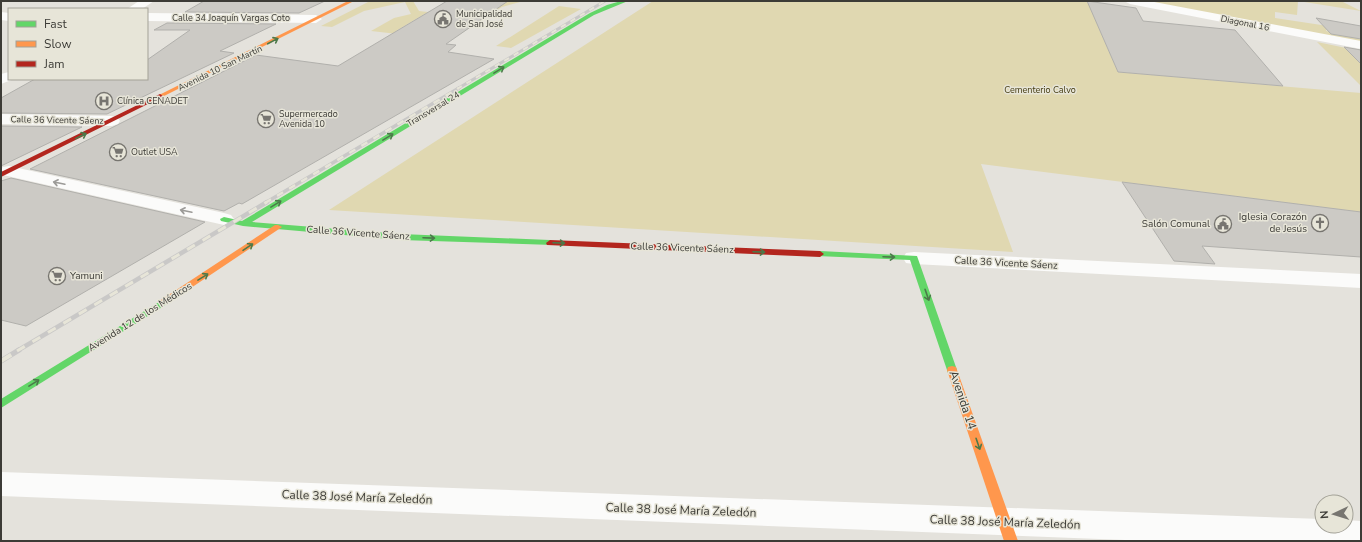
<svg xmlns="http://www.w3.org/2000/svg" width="1362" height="542" font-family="'Nunito Sans',sans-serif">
<rect width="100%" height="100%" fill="#e4e2dc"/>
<!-- green -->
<path fill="#e0d8b1" d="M370,1H413L419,11L428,12L396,31L483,10L493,11L500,6L497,1H524L502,7L451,40L371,31L394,18L411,14L405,2L364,11L332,27L321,26Z
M653,1H1094L1104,10L1098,26L1118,72L1361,93V212L981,164L1013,252L329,210Z
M1145,1H1361L1343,2L1361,11L1298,1L1297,15L1275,12V18L1328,26L1326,31L1361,37V42Z
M559,6L581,9L511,48L496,46Z
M1317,42L1361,51V86Z"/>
<!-- building -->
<path fill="#cccac5" stroke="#b1b0ac" d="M204,1H325L299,13L185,12Z
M447,1H508L446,44L456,45L448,52L494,59L242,204L239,203L224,211L30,169L256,55L338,66Z
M1087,1L1136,8L1143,21L1235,30L1283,86L1118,72Z
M1316,18L1361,26V39L1331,34Z
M167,23L276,24L220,51L234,53L107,114L1,113V98L35,79H147V60L190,30H154Z
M1344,47L1361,50V64Z
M1,126L82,127L1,166Z
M11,178L205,222L26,326L1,320V181Z
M1122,182L1361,212V257L1202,246L1215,264L1174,261Z"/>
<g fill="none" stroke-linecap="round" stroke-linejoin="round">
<!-- street -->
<path fill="#fbfbfa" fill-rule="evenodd" d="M139,1H154L142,9H127Z
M1124,1H1149L1361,41V49L1130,4Z
M1,12L9,13V21L1,20Z
M147,13L316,15L322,19L316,23L147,21Z
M9,72V79H14L1,84V74Z
M1,114L112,116L118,118L120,121L118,124L112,126L1,124Z
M9,166L224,213L231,215L234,219L231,223L224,225L3,175L1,169L3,167Z
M914,252L1361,274V288L914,264L906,263L903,258L906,253Z
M1,472L1322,519V526H1346V520L1361,521V541H1151L1,496Z"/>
<!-- fast -->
<path fill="#63d668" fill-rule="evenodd" d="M621,1H628L594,15L252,222L401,234L550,240L554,243L553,245L401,240L243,226L221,221L220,219L224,217L242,221L590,13L607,5Z
M820,251L917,256L957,370L956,373H948L947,370L910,260L817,256L816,254L817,252Z
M164,299L167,300L169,302L167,304L1,408V399Z"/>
<!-- slow -->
<path fill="#ff974d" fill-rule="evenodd" d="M348,1H354L162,97L157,96Z
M275,225H278L282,227L167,304H161L159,302L161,300Z
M952,366L956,367L957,370L1018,541H1004L947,370L948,367Z"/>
<!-- jam -->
<path fill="#b3261e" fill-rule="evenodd" d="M160,94L163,96L162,97L1,177V172Z
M550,240L820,251L824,254L820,257L547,245L546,243Z"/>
<!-- rail-far3 casing -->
<g stroke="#c9c8c7" stroke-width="3">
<path id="rail-far3" d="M457,89L605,1"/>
</g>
<!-- rail-far2 casing -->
<g stroke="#c9c8c7" stroke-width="3.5">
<path id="rail-far2" d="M265,203L459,88"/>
</g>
<!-- rail-far1 casing -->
<g stroke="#c9c8c7" stroke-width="4.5">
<path id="rail-far1" d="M17,351L267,202"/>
</g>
<!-- rail casing -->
<g stroke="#c9c8c7" stroke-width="5.5">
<path id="rail" d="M1,361L19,350"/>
</g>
<!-- rail-far3 -->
<use href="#rail-far3" stroke="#e7e5d8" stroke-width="2" stroke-dasharray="5.5" stroke-linecap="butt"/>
<!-- rail-far2 -->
<use href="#rail-far2" stroke="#e7e5d8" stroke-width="2.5" stroke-dasharray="7" stroke-linecap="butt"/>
<!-- rail-far1 -->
<use href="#rail-far1" stroke="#e7e5d8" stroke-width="3" stroke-dasharray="9" stroke-linecap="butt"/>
<!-- rail -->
<use href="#rail" stroke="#e7e5d8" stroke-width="4" stroke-dasharray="12" stroke-linecap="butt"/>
</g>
<!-- one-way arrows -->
<defs><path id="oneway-shaft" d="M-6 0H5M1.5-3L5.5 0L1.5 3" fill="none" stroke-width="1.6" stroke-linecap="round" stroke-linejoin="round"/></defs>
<g stroke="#4c794a">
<use href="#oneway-shaft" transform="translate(273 41) rotate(-28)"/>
<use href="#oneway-shaft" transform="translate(499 70) rotate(-31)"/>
<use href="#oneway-shaft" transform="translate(81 136) rotate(-26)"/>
<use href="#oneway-shaft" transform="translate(388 137) rotate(-31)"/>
<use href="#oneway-shaft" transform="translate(276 204) rotate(-31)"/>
<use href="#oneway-shaft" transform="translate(429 238) rotate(2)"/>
<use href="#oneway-shaft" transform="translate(559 243) rotate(2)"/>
<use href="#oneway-shaft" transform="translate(248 247) rotate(-34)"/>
<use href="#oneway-shaft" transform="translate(759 252) rotate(2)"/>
<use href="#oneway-shaft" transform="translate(889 257) rotate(2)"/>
<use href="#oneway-shaft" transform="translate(203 277) rotate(-32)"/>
<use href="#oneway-shaft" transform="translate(927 295) rotate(71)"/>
<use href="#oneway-shaft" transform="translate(34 383) rotate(-32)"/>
<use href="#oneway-shaft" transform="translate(978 444) rotate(71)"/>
</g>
<g stroke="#9c9b98">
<use href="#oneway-shaft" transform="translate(59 183) rotate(-168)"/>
<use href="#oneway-shaft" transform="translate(186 211) rotate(-168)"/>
</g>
<!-- icons -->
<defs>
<g id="civic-ring" transform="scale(0.9)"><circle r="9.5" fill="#e7e5d8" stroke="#777570" stroke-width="1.5"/><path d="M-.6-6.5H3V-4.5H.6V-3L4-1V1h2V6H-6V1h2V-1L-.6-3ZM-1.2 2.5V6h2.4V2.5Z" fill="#777570"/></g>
<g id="hospital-ring" transform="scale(0.9)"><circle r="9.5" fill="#e7e5d8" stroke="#777570" stroke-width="1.5"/><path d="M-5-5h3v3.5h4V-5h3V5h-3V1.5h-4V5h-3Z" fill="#777570"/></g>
<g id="supermarket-ring" transform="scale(0.9)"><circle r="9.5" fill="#e7e5d8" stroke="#777570" stroke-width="1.5"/><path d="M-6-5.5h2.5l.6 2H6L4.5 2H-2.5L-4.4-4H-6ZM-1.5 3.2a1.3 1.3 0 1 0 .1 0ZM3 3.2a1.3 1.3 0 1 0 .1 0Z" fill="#777570"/></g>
<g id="church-ring" transform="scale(0.9)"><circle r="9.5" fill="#e7e5d8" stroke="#777570" stroke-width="1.5"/><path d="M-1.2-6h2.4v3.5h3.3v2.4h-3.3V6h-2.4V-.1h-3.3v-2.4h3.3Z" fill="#777570"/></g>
</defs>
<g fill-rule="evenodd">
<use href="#civic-ring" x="443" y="19"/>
<use href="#hospital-ring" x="104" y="101"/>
<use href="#supermarket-ring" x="266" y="119"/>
<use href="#supermarket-ring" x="118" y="152"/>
<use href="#church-ring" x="1320" y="223"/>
<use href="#civic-ring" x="1223" y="224"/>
<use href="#supermarket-ring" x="57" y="276"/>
</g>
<g text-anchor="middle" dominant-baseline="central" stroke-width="3" stroke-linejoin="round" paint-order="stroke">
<!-- far-poi labels -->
<g font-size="9" fill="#3c3b36" stroke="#e7e5d8" text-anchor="start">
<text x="456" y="14">Municipalidad<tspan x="456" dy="10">de San José</tspan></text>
<text x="117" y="101">Clínica CENADET</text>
<text x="279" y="114">Supermercado<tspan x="279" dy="10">Avenida 10</tspan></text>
<text x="131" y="152">Outlet USA</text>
</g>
<!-- far-street labels -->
<g font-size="9" fill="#3c3b36" stroke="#e7e5d8">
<text x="231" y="18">Calle 34 Joaquín Vargas Coto</text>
<text transform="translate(1245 23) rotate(11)">Diagonal 16</text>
<text transform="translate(220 68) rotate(-26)">Avenida 10 San Martín</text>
<text transform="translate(433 109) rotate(-31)">Transversal 24</text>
<text transform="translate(57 120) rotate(1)">Calle 36 Vicente Sáenz</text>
</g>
<!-- far-park labels -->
<g font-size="9" fill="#433a0f" stroke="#e7e5d8">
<text x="1040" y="90">Cementerio Calvo</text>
</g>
<!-- poi labels -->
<g font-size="10" fill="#3c3b36" stroke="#e7e5d8" text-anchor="end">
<text x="1307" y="217">Iglesia Corazón<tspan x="1307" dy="12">de Jesús</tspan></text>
<text x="1210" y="224">Salón Comunal</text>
<text x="70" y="276" text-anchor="start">Yamuni</text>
</g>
<!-- street labels -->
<g font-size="10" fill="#3c3b36" stroke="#e7e5d8">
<text transform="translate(358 233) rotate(4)">Calle 36 Vicente Sáenz</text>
<text transform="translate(682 248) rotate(2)">Calle 36 Vicente Sáenz</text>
<text transform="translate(1006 263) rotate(3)">Calle 36 Vicente Sáenz</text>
<text transform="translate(140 317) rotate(-32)">Avenida 12 de los Médicos</text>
</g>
<!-- near-street labels -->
<g font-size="12" fill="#3c3b36" stroke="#e7e5d8">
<text transform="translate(963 400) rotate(71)">Avenida 14</text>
<text transform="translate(357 497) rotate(2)">Calle 38 José María Zeledón</text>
<text transform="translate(681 510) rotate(2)">Calle 38 José María Zeledón</text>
<text transform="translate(1005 522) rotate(2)">Calle 38 José María Zeledón</text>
</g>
</g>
<!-- border -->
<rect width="1362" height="542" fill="none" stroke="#3c3b36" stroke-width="4"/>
<!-- legend -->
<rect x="8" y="8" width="140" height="72" fill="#e7e5d8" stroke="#a3a197"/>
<rect x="16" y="21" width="20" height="6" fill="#63d668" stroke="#a3a197"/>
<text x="44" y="28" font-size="12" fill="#3c3b36">Fast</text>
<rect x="16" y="41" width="20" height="6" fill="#ff974d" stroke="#a3a197"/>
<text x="44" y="48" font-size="12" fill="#3c3b36">Slow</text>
<rect x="16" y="61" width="20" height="6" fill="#b3261e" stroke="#a3a197"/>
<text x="44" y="68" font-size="12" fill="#3c3b36">Jam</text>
<!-- north arrow -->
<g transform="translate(1334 514) rotate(266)"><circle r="19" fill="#e7e5d8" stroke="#a3a197"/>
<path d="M0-3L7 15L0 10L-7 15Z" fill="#777570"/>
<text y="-6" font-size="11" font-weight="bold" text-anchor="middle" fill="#3c3b36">N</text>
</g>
</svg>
